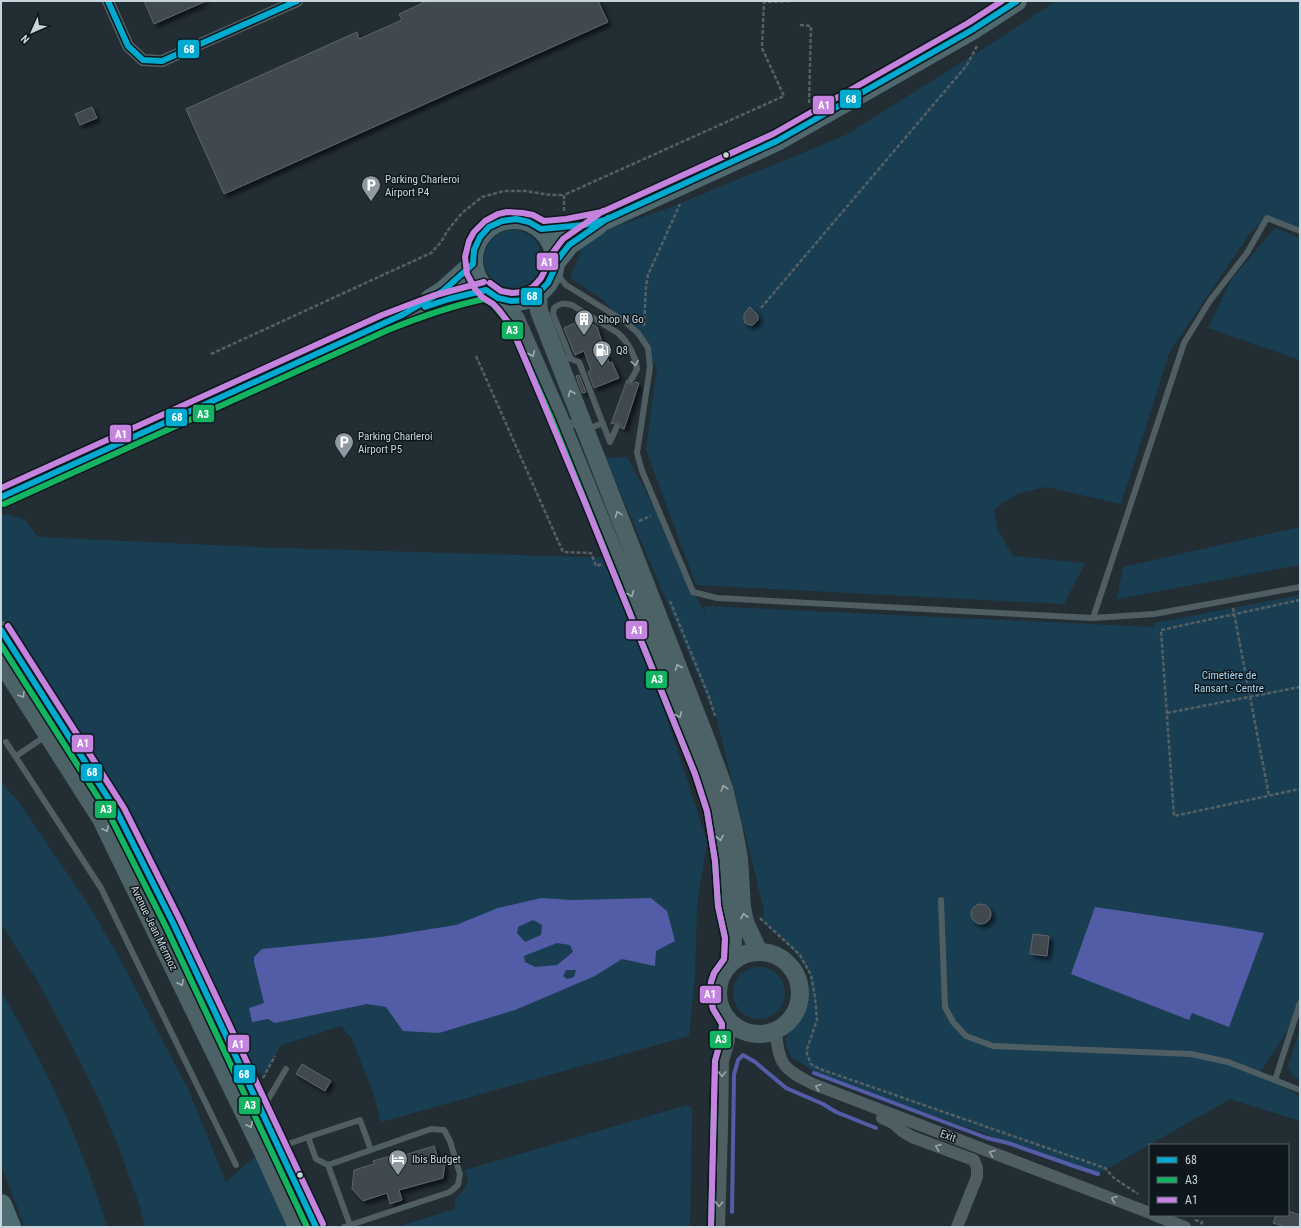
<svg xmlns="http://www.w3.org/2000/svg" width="1301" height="1228" font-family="'Roboto Condensed',sans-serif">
<defs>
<filter id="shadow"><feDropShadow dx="3.5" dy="3.5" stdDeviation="2" flood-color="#0009"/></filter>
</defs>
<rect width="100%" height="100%" fill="#232e34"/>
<!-- green -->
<path fill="#193e52" d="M1056,1H1300V232L1267,218L1251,232L1170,351L1121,504L1046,487L1017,494L994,509L998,531L1013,556L1085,563L1064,604L696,585L646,450L657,368L637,336L602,299L570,278L587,236L669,208L846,135L989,45Z
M1275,228L1300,238V360L1208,328L1231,280Z
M484 259a29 29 0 1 1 58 0a29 29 0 1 1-58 0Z
M627,457L669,535L693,592L705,612V606L1153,627L1154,623L1300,595V1002L1295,1019L1259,1074L1300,1096V1121L1230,1099L1098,1174L822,1076L792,1058L786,1046L785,1039L804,1013L808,996L811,975L787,942L763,921L764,910L714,708L715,716L606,458Z
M7,514L25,520L38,537L278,548L616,558L707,842L697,905L695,976L689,1036L381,1122L374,1095L352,1039L341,1026L281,1045L265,1074L242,1070L173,923L1,630V515Z
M1300,527V565L1117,599L1123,567Z
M1,781L20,804L86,901L119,957L189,1091L226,1182L261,1151L296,1227H145L140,1207L122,1156L100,1102L67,1036L37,980L1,924Z
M733 993a26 26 0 1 1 52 0a26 26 0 1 1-52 0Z
M1,992C46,1066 82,1144 107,1227H25L1,1165Z
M1300,1029V1080C1294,1077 1290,1072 1288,1066Z
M687,1105L692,1108L690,1227H397L455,1209V1199L465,1188L468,1181L465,1170Z"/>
<!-- water -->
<path fill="#535ca6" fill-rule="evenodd" d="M541,898L572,900L651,898L667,911L675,941L656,951L655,966L622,959L595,976L515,1010L439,1033L403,1031L386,1007L367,1004L275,1023L268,1019L252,1022L249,1008L264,1003L254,962V957L262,949L381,937L456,925L498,908ZM533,920L542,925L541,935L525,942L517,933L518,927ZM557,943L570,945L573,952L557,965L535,967L525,962L524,956ZM566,970H576L574,977L567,979L563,976Z
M1095,907L1224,926L1264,933L1229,1027L1192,1013L1189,1020L1071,974Z"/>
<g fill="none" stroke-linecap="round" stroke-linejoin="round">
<!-- stream -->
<path stroke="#535ca6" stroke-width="4" d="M814,1073L987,1138L1008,1143L1071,1165L1098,1174
M732,1212L734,1075L738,1060L743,1055L755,1062L786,1088L823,1104L836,1112L876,1128"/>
</g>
<!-- building -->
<path fill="#40484e" stroke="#5d656b" filter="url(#shadow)" d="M144,1H206L154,24Z
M427,1H598L608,22L224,194L186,109L357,32L359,39L402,20L399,14Z
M92,107L97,118L80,125L75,114Z
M750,307L757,314L758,317V320L753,325H750L745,323L744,320V314Z
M584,319L597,327L609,363L612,362L619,378L594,388L588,372L591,370L584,351L575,355L564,328Z
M579,375L586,392L582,393L576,376Z
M627,380L629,384H633L635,382L639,383L624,429L621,428V424L618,422L611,424Z
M971 914a10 10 0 1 1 20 0a10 10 0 1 1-20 0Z
M1033,934L1049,936L1047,956L1030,954Z
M302,1064L331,1081L325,1091L296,1074Z
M434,1146L440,1164L445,1163L443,1178L399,1190L402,1200L390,1204L387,1193L363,1201L352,1189L354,1170L374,1164L373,1161L394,1155L395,1158Z
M1288,1211L1300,1215V1227H1285L1273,1223L1276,1215H1288Z"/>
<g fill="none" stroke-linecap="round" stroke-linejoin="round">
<!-- path -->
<path stroke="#536064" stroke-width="2.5" stroke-dasharray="4 2" stroke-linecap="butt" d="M800,25L811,26L809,105
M564,211V195L784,96L762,48L764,2L792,1
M761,308L967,65L977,46
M644,326L646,286L648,275L680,204
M211,354L431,253L441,242L448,230L462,213L482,197L504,191H525L551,195H564
M476,356L563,552L591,553L596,566L602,564
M639,521L651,516
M1300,600L1161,630L1174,816L1300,789
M670,601L709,697L715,716
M1233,608L1269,796
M1167,713L1300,687
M760,918L800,955L811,975L815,997L817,1020L807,1049V1054L811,1064L820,1069L1105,1168L1114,1178L1138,1194
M263,1078L275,1056
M1195,1220L1202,1222L1200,1227"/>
<!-- lane -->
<path stroke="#4e5e63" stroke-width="6" d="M554,270L566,285L624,321L638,333L648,348L650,367L637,453L642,471L693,592L717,598L1093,618L1154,614L1300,587
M568,358L579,362L610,442L617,426
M571,359L553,314L554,308C560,303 564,303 572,305L618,333C629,343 635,355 637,369L631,380
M565,420L585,430L603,423
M1093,618L1184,343L1209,302L1247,253L1267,218L1300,231
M6,742L101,888L236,1165
M16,756L46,736
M941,900L945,1007L953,1022L966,1036L993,1046L1191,1054L1228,1062L1300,1090
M1275,1080L1300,1003
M263,1108L286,1069
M280,1147L308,1137
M328,1165L431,1129L444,1130L450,1141L460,1174L458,1185L450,1192L344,1227
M350,1225L328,1165L316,1159L308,1137L360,1120L371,1150"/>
<!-- street -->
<path stroke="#4e5e63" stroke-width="12" d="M108,1L128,46L143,60L162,61L297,1
M776,1030C778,1064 783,1069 813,1084L1150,1213
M882,1118L893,1123L902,1131L912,1137L974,1160L977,1168V1177L957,1227
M1154,1215L1185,1227
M719,1227L722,1129L723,1061L729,1040L730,1022"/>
<!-- secondary -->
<path stroke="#4d6266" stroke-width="18" d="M538,293L539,311L706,739L724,788L733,826L739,858L742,908L745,922L759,952
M498,298L516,319L559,417L702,771L715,809L723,860L726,904L733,937L732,962
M1,630L117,812L173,923L316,1227
M1,662L101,819L262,1150L297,1227
M718 993a41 41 0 1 1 82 0a41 41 0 1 1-82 0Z"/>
<!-- primary -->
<path stroke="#4e686d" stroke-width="20" d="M473 260a41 41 0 1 1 82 0a41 41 0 1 1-82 0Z
M541,229L584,225L605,220L777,141L972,30L1017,1
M555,263L569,245L598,225
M430,299L443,291L473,264
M1,497C97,453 192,409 288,366C353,337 416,304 486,290"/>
<!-- highway -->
<path stroke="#4e6c72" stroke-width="22" d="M1,1205L10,1227"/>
<!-- bus-1 casing -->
<g stroke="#0e171c" stroke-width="9">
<path id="bus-1" d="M108,1L128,46L143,60L162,61L297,1
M425,307L449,299L486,290L498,298L511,301L525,300L538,293L548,283L554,270L555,263L569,245L608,218
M1,497L402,315L443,291L473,264L474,250L480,237L489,227L502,221L516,219L529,222L541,229L584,225L605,220L777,141L972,30L1017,1
M1,630L117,812L173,923L316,1227"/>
</g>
<!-- bus-2 casing -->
<g stroke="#0e171c" stroke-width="9">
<path id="bus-2" d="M4,504L388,330C420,317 451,306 484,299L493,304L509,323L552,420L695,774L707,811L715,861L718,906L725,938L724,959L714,973L711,982L710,991L711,1000L713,1009L722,1024L721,1039L715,1061L711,1227
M1,645L110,816L166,927L307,1227"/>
</g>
<!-- bus-3 casing -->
<g stroke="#0e171c" stroke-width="9">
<path id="bus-3" d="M490,283L501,291L512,293L523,292L533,287L541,278L546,268L548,259L563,239L603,211
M1,488L382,315L432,296L484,282
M8,626L124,808L180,920L323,1224
M711,1227L715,1061L721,1039L722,1024L713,1009L711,1000L710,991L711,982L714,973L724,959L725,938L718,906L715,861L707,811L695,774L583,498L514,333L507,321L499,310L493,304L482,297L475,289L467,274L465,257L469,241L474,232L485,221L498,214L507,212L523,213L533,215L544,221L566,219L602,212L773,134L968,23L1002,1"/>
</g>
<!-- bus-1 -->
<use href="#bus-1" stroke="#00a9ce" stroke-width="6"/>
<!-- bus-2 -->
<use href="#bus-2" stroke="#13b361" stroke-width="6"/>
<!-- bus-3 -->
<use href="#bus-3" stroke="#c483df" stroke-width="6"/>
</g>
<!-- one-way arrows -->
<defs><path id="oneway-chevron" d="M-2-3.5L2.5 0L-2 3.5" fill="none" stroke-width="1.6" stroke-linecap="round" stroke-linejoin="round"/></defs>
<g stroke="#9dacb2">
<use href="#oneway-chevron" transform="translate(532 354) rotate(67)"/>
<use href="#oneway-chevron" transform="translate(571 393) rotate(-112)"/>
<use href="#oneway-chevron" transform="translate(618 514) rotate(-111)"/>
<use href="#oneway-chevron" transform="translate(631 594) rotate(68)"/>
<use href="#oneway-chevron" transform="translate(678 667) rotate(-112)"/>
<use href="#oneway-chevron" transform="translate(22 695) rotate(58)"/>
<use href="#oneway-chevron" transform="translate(679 715) rotate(68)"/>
<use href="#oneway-chevron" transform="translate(724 788) rotate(-107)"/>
<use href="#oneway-chevron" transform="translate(106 829) rotate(64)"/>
<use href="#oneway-chevron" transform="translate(720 838) rotate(80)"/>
<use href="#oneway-chevron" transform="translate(744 916) rotate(-102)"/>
<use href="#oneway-chevron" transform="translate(181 983) rotate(64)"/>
<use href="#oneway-chevron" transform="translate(250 1125) rotate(64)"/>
</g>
<g stroke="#97a5ab">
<use href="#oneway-chevron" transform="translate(635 363) rotate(81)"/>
<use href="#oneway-chevron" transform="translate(722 1074) rotate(90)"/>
<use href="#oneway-chevron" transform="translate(818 1087) rotate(-159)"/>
<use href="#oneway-chevron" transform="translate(938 1147) rotate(-159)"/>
<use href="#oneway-chevron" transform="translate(992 1153) rotate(-159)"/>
<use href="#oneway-chevron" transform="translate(1114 1199) rotate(-159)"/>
<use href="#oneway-chevron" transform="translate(719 1204) rotate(92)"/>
</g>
<!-- icons -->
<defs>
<g id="parking-pin" transform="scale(1)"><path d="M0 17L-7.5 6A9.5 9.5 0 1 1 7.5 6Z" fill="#8e9aa1" stroke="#0e171c"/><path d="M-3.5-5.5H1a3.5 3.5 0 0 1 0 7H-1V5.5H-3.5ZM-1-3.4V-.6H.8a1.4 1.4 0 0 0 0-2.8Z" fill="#fff"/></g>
<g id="building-pin" transform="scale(1)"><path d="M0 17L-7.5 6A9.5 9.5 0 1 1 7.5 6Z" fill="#8e9aa1" stroke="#0e171c"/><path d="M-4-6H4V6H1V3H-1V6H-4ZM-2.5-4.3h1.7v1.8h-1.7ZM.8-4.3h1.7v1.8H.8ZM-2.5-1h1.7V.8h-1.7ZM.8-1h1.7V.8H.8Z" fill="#fff"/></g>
<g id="fuel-pin" transform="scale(1)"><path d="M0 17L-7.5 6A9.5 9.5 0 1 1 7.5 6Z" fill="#8e9aa1" stroke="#0e171c"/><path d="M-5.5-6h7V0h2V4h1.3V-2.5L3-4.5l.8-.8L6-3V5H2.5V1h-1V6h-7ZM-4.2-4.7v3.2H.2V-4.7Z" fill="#fff"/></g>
<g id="hotel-pin" transform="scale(1)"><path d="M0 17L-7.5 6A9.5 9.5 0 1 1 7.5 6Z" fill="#8e9aa1" stroke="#0e171c"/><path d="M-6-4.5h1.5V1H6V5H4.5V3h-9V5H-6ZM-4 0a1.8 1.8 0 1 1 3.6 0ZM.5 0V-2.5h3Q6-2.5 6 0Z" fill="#fff"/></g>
</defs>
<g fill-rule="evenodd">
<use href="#parking-pin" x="371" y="185"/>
<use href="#building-pin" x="584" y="319"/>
<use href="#fuel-pin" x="602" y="350"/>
<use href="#parking-pin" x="344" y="442"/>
<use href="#hotel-pin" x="398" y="1159"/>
</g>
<!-- markers -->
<g fill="#c8d4db" stroke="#0e171c" stroke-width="1.5">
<circle cx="726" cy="155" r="3.5"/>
<circle cx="300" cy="1175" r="3.5"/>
</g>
<g text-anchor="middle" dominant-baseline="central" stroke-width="3" stroke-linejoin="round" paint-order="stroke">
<!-- poi labels -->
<g font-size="11" fill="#c8d4db" stroke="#0e171c" text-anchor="start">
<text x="385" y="179">Parking Charleroi<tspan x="385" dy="13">Airport P4</tspan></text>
<text x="598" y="319">Shop N Go</text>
<text x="616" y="350">Q8</text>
<text x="358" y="436">Parking Charleroi<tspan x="358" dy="13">Airport P5</tspan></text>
<text x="412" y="1159">Ibis Budget</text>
</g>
<!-- park labels -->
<g font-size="11" fill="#a7d7f2" stroke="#0e171c">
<text x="1229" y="675">Cimetière de<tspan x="1229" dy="13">Ransart - Centre</tspan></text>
</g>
<!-- street labels -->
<g font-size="11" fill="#c8d4db" stroke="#0e171c">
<text transform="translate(154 928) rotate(64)">Avenue Jean Mermoz</text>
<text transform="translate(948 1136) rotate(21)">Exit</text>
</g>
</g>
<g stroke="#0e171c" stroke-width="1.5">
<rect x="177" y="39" width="23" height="20" rx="4" fill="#00a9ce"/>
<rect x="839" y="89" width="23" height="20" rx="4" fill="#00a9ce"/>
<rect x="812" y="95" width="23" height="20" rx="4" fill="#c483df"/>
<rect x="536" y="252" width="23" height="19" rx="4" fill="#c483df"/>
<rect x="520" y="287" width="23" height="19" rx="4" fill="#00a9ce"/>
<rect x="501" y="321" width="23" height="19" rx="4" fill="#13b361"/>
<rect x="192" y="404" width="23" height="19" rx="4" fill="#13b361"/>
<rect x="165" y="408" width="23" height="19" rx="4" fill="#00a9ce"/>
<rect x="109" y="424" width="23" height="19" rx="4" fill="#c483df"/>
<rect x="625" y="620" width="23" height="20" rx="4" fill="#c483df"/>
<rect x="645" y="670" width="23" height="19" rx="4" fill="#13b361"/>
<rect x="71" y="734" width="23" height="19" rx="4" fill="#c483df"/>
<rect x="80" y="763" width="23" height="19" rx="4" fill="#00a9ce"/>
<rect x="94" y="800" width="23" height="19" rx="4" fill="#13b361"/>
<rect x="699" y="985" width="23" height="19" rx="4" fill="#c483df"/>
<rect x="709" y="1030" width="23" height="19" rx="4" fill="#13b361"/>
<rect x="227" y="1034" width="23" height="19" rx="4" fill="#c483df"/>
<rect x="233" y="1064" width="23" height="20" rx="4" fill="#00a9ce"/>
<rect x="238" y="1096" width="23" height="19" rx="4" fill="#13b361"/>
</g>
<g font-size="11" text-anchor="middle" font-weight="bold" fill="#fff">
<text x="189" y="53">68</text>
<text x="851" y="103">68</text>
<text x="824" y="109">A1</text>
<text x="547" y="266">A1</text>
<text x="532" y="300">68</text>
<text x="512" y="334">A3</text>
<text x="203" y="418">A3</text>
<text x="177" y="421">68</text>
<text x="121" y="438">A1</text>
<text x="637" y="634">A1</text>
<text x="657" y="683">A3</text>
<text x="83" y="747">A1</text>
<text x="92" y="776">68</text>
<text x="106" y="813">A3</text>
<text x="710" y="998">A1</text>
<text x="721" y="1043">A3</text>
<text x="238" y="1048">A1</text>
<text x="244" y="1078">68</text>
<text x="250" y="1109">A3</text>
</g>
<!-- border -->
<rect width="1301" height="1228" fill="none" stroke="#c8d4db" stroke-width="4"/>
<!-- legend -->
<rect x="1149" y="1144" width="140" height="72" fill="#0e171c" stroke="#586368"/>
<rect x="1157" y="1157" width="20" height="6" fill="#00a9ce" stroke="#586368"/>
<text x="1185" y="1164" font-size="12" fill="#c8d4db">68</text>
<rect x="1157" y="1177" width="20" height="6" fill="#13b361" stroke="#586368"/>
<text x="1185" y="1184" font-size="12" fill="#c8d4db">A3</text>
<rect x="1157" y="1197" width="20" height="6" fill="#c483df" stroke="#586368"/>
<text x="1185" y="1204" font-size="12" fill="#c8d4db">A1</text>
<!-- north arrow -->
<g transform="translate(32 32) rotate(225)" stroke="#0e171c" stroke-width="3" paint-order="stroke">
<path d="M0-3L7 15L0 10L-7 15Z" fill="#c8d4db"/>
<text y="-6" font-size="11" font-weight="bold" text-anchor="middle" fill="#c8d4db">N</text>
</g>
</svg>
